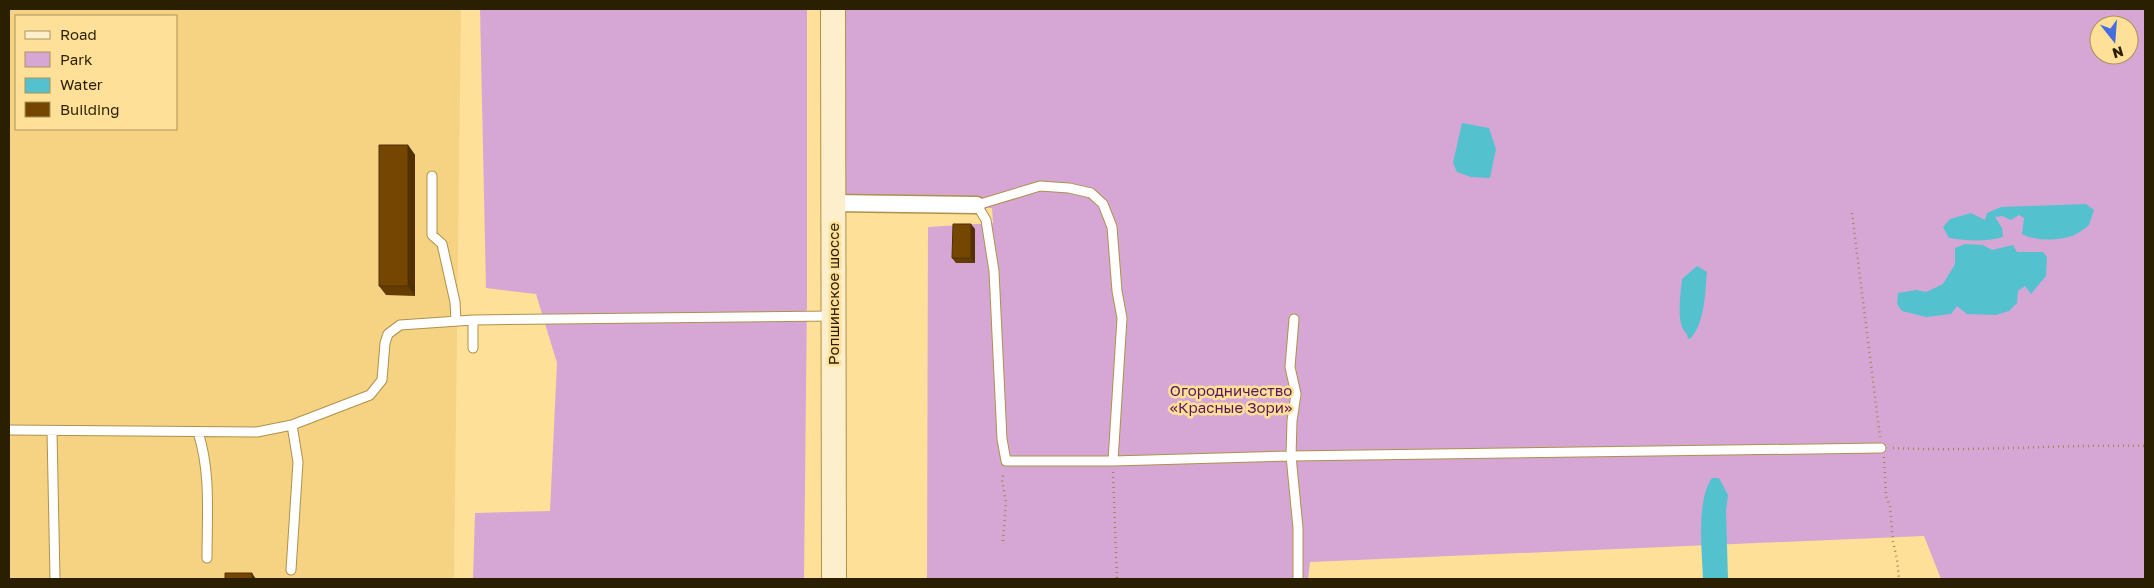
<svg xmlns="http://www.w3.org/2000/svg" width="2154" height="588" font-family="'Golos Text',sans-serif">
<rect width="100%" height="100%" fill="#fee098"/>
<!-- built -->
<path fill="#f5d383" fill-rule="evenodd" d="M9,9H461L454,579H9ZM16,16H176V129H16Z"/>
<!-- green -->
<path fill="#d6a7d5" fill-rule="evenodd" d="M480,9H807V298L804,579H473L475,513L550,511L557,363L536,294L486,288Z
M841,9H2145V579H1941L1924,536L1310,562L1308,579H927L928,227L993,223L992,208L841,207ZM2099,25H2129V55H2099Z"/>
<!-- water -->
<path fill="#54c1cf" d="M1462,123L1489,128L1496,149L1490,178L1471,177L1457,172L1453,163Z
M2086,204L2094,210L2089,225C2084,229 2078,234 2072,236C2058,241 2035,241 2022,234L2024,218L2019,215L2011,220L2002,216L1995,217L2002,228L2003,237C1987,242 1966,241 1949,238L1943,227L1950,219L1971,213L1985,220L1987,213L2001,207Z
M1965,244L1983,245L1992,250L2013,245L2017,252H2043L2047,257L2046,276L2031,294L2025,286L2018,291L2017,303L2009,311L1996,315L1967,314L1957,306L1951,314L1926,317L1902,311L1897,304L1898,293L1916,290L1926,292L1943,284L1955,264V248Z
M1697,266L1707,272C1705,293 1705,322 1691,338L1688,339L1687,334C1675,325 1681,293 1682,279Z
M1712,478H1719L1728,495L1726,511L1728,579H1703C1702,552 1696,500 1712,478Z"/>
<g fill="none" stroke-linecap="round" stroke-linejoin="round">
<!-- service casing -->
<g stroke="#ae914b" stroke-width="11">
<path id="service" d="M432,176V235L442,244L455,302L456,321
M1294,319L1290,367L1296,394L1292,421L1291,456L1298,528V579
M473,348V320
M9,430L257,432L292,425L370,395L382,380L385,343L388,334L400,325L473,320L833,316
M52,431L55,579
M198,432C211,472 207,516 207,558
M1113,461L1122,318L1117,291L1112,227L1103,204L1091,193L1069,188L1040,186L977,205L986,220L994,271L1002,439L1006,461H1113L1291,456L1881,448
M291,570L298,462L292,425"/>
</g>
<!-- minor casing -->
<g stroke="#ae914b" stroke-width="19">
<path id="minor" d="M833,203L977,205"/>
</g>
<!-- secondary casing -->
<g stroke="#ae914b" stroke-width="26">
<path id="secondary" d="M833,9L834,579"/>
</g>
<!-- path -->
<path stroke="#9e8854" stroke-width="2.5" stroke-dasharray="1 4" stroke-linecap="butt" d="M1852,213L1880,437
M1893,448C1977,452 2061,444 2145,446
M1884,457L1886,496L1890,506L1893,542L1897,559L1899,579
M1113,472L1117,579
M1003,541L1006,502L1002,480L1004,472"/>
<!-- service -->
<use href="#service" stroke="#fff" stroke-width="9"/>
<!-- minor -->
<use href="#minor" stroke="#fff" stroke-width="16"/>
<!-- secondary -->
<use href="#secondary" stroke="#fdefcb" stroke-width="24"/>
</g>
<!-- wall -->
<path fill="#643c02" d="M408,145L415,155V296L386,295L379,286Z
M975,229V263H956L952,258Z"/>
<!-- shaded-wall -->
<path fill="#513101" d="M408,145L415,155V296L408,286Z
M971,224L975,229V263L971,258Z
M252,573L256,579H252Z"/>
<!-- building -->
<path fill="#744602" stroke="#513101" d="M379,145H408V286H379Z
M953,224H971V258H952Z
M225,573H252V579H225Z"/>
<g text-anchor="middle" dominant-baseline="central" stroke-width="5" stroke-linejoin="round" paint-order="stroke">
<!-- street labels -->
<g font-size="15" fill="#2b1f02" stroke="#fee098">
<text transform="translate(833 294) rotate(-90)">Ропшинское шоссе</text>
</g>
<!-- park labels -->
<g font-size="15" fill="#59165b" stroke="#fee098">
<text x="1231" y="390">Огородничество<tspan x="1231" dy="17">«Красные Зори»</tspan></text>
</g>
</g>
<!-- border -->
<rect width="2154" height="588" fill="none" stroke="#2b1f02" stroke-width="20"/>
<!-- legend -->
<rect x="15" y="15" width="162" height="115" fill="#fee098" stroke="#aa935c"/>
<rect x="25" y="31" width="25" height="8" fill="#fdefcb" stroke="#aa935c"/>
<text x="60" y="40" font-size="15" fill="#2b1f02">Road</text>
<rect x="25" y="52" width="25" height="15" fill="#d6a7d5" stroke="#aa935c"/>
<text x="60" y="65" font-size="15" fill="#2b1f02">Park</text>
<rect x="25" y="78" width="25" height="15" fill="#54c1cf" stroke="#aa935c"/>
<text x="60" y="90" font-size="15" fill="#2b1f02">Water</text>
<rect x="25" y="102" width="25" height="15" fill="#744602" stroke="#aa935c"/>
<text x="60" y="115" font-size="15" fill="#2b1f02">Building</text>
<!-- north arrow -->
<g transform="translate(2114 40) rotate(163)"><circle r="24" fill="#fee098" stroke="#aa935c"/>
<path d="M0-4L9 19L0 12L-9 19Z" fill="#476cde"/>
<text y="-8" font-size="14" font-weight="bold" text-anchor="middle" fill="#2b1f02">N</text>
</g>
</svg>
